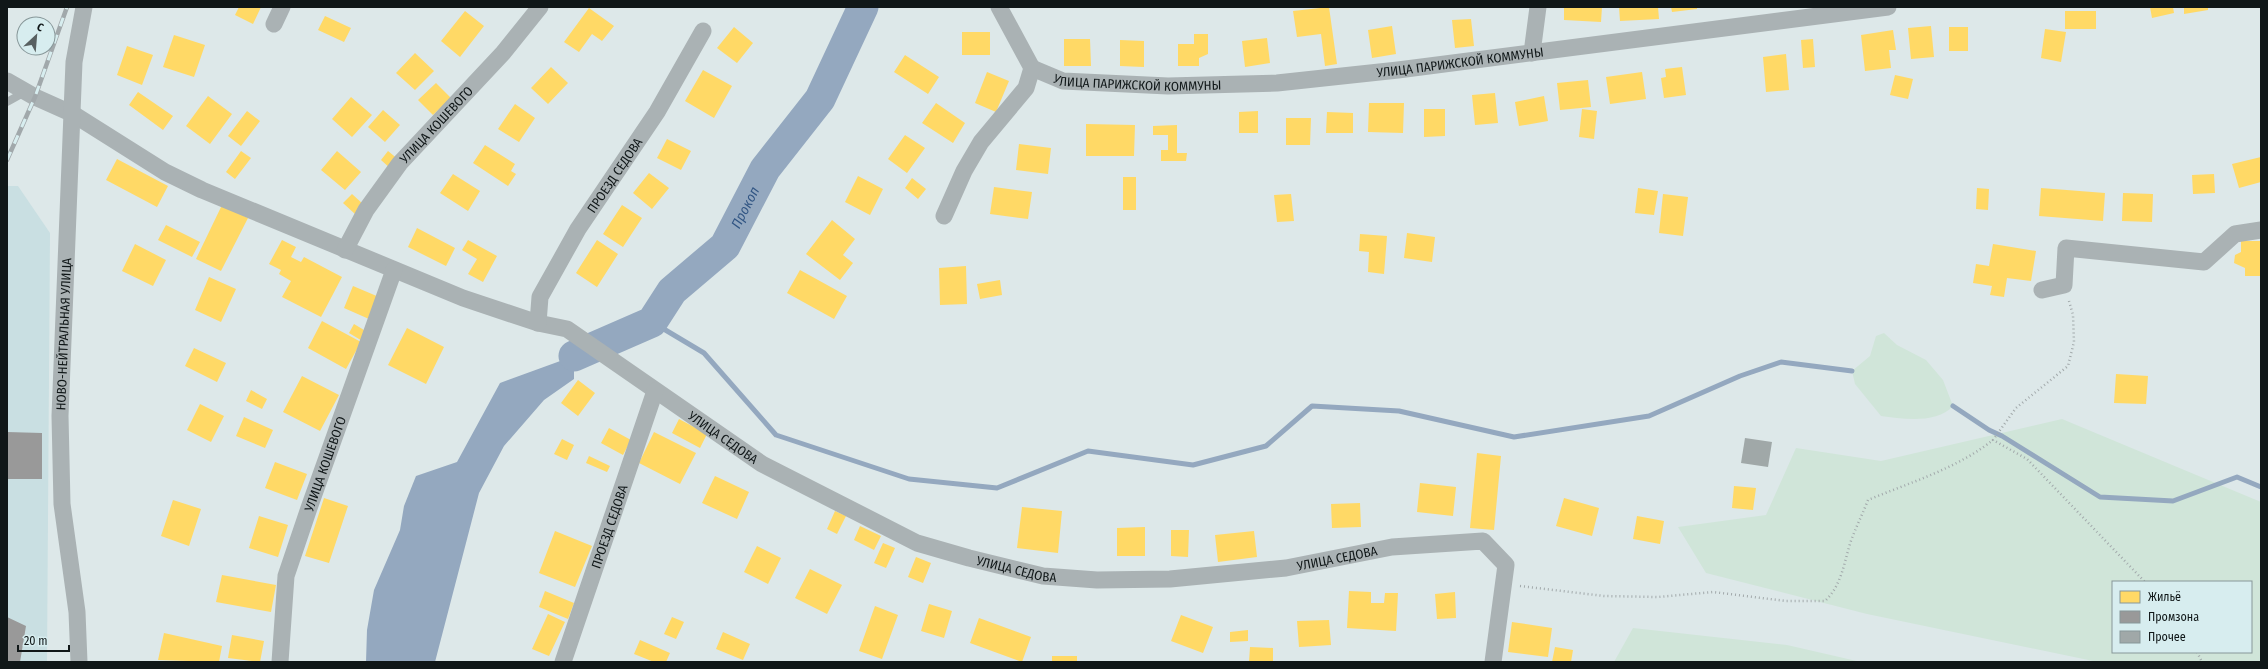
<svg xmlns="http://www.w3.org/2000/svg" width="2268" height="669" font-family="'Fira Sans Condensed',sans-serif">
<rect width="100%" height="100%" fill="#dde8e9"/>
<!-- built -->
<path fill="#c9dfe2" d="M7,186H18L50,233L47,662H7Z"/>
<!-- green -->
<path fill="#d0e5d9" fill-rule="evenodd" d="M1884,333L1897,345L1926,360L1943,380L1953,406C1937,424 1903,419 1881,416L1855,384L1852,371L1870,356L1876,336Z
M2062,419L2261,502V662H2098L1867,614L1706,573L1678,527L1766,515L1796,448L1881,461ZM2113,582H2251V652H2113Z
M1633,628L1787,645L1861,662H1614Z"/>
<!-- water -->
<path fill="#94a8bf" d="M574,356V379L544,400L504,446L479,493L435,662H366L367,630L374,590L400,530L404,506L416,476L457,462L500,383Z"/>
<!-- homes -->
<path fill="#ffd966" d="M239,7H261L253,24L235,15Z
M1329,7L1337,64L1325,66L1321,34L1297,37L1293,11Z
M1564,7H1602L1601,22L1564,20Z
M1619,7H1658L1659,19L1620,21Z
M1671,7H1697V9L1672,12Z
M2150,7H2173L2174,13L2152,18Z
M2184,7H2208V10L2184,14Z
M589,8L614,26L602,41L592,34L579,52L564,42Z
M465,11L484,26L460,57L441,41Z
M2065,11H2096V29H2065Z
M325,16L351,28L344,42L318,30Z
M1471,19L1474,46L1455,48L1452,20Z
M1392,26L1396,54L1372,58L1368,30Z
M1931,26L1934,57L1911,59L1908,28Z
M734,27L753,43L737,63L717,48Z
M1949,27H1968V51H1949Z
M2045,29L2066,32L2061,62L2041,58Z
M1893,30L1896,50H1889L1891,68L1865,71L1861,35Z
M962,32H990V55H962Z
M1194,34H1208V54L1199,58V66H1178V44H1194Z
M174,35L205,45L194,77L163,67Z
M1267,38L1270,63L1245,67L1242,41Z
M1064,39H1090L1091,66H1064Z
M1813,39L1815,67L1803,68L1801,40Z
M1120,40L1144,41V67L1120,66Z
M127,46L153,55L142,85L117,75Z
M415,53L434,71L415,90L396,73Z
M1786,54L1789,90L1766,92L1763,57Z
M905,55L939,77L928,94L894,72Z
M551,67L568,83L548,104L531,88Z
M1682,67L1686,95L1664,98L1661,78L1666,77L1665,69Z
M703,70L732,86L714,118L685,101Z
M987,72L1009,81L996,112L975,103Z
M1642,72L1646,99L1610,104L1606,77Z
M1895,75L1913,79L1908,99L1890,95Z
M1588,80L1591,107L1560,110L1557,83Z
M436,83L451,98L433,115L418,100Z
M138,92L173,116L163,130L129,105Z
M1495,93L1498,123L1475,125L1472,95Z
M208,96L232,114L210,144L186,126Z
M1544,96L1548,121L1519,126L1515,102Z
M351,97L372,115L352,137L332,119Z
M936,103L965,123L953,143L922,123Z
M1369,103H1404L1403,133L1368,132Z
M515,104L535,118L519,142L498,129Z
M1424,109H1445V136L1424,137Z
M1582,109L1597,111L1594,139L1579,137Z
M383,110L400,125L385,142L368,127Z
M247,111L260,121L241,146L228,136Z
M1258,111V133H1239V112Z
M1327,112L1353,113V133H1326Z
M1286,118H1311L1310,145H1286Z
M1086,124L1135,125L1134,156H1086Z
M1177,125V153H1187L1186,161H1161V150H1168V135H1153V126Z
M905,135L925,148L907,173L888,159Z
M667,139L691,151L681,170L657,158Z
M1019,144L1051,148L1048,174L1016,170Z
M485,145L515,164L511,171L516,174L508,186L473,163Z
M241,151L251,158L235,179L226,172Z
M337,151L361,172L345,190L321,170Z
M388,151L399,160L391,169L381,160Z
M2261,157V182L2239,188L2232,164Z
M117,159L168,186L157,207L106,180Z
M649,173L669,188L652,209L633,193Z
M453,174L480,191L468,211L440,193Z
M2214,174L2215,193L2193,194L2192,175Z
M858,176L883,189L870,215L845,202Z
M1123,177H1136V210H1123Z
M912,178L926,189L918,199L905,188Z
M994,187L1032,192L1028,219L990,214Z
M1638,188L1658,191L1654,215L1635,213Z
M1977,188L1989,189L1988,210L1976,209Z
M2041,188L2105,193L2103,221L2039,216Z
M2123,193L2153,194L2152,222L2122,221Z
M352,194L363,204L355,214L343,203Z
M1291,194L1294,221L1277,222L1274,195Z
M1663,194L1688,197L1683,236L1659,233Z
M222,205L248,218L221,271L196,259Z
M622,205L642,218L623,247L603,234Z
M832,220L855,239L843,255L853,263L840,280L806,254Z
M166,225L200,242L192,257L158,240Z
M417,228L455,248L446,266L408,247Z
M1407,233L1435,237L1432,262L1404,258Z
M1360,234L1387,236L1384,274L1368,272L1369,252L1359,251Z
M282,240L296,247L291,257L301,262L304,257L342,277L321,317L282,297L291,281L279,274L281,270L269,264Z
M468,240L497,256L483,282L468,274L477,259L462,250Z
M597,240L618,254L597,287L576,273Z
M2241,241H2261V276H2245V268L2234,263L2235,255L2241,252Z
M135,244L166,260L153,286L122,271Z
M1993,244L2036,251L2031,281L2007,278L2004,297L1990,295L1992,286L1973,283L1976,264L1989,266Z
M966,266L967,304L940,305L939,268Z
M800,270L847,296L834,319L787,293Z
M209,277L236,289L221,322L195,310Z
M1000,280L1002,295L980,299L977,284Z
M353,286L379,297L369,319L344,308Z
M322,321L361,342L346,369L308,348Z
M354,324L369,333L364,342L349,333Z
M407,328L444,347L426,384L388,365Z
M194,348L226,363L217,382L185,366Z
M2116,374L2148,376L2146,404L2114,403Z
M302,376L339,395L320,431L283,412Z
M578,380L595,393L578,416L561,403Z
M251,390L267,399L262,409L246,401Z
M200,404L224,416L211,442L187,430Z
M244,417L273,430L265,448L236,436Z
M679,419L707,434L700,448L672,433Z
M609,428L631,440L623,455L601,443Z
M654,432L696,453L680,484L639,463Z
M562,439L574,445L567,460L554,454Z
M1477,453L1501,456L1494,530L1470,528Z
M589,456L610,466L607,472L586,463Z
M275,462L307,474L297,500L265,488Z
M715,476L749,492L737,519L702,503Z
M1420,483L1456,487L1453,516L1417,512Z
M1734,486L1756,488L1753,510L1732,508Z
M324,498L348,506L329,563L305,556Z
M1564,498L1599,508L1592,536L1556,526Z
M173,500L201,509L189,546L161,536Z
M1360,503L1361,527L1332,528L1331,504Z
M1022,507L1062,511L1058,553L1017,548Z
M835,511L846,516L837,534L827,529Z
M259,516L288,525L278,557L249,548Z
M1637,516L1664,521L1660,544L1633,539Z
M860,526L881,536L874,550L854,540Z
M1145,527V556H1117V528Z
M1171,530H1189L1188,557L1171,556Z
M555,531L592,546L575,587L539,573Z
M1254,531L1257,557L1218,562L1215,535Z
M883,543L895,548L886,568L874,563Z
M757,546L781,558L768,584L744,572Z
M916,557L931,563L923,583L908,577Z
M810,569L842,585L827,614L795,598Z
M222,575L276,585L271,612L216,602Z
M545,591L574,603L568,619L539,607Z
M1349,591L1371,592V603H1384L1385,593H1398L1396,631L1347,628Z
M1455,592L1456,618L1437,619L1435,594Z
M929,604L952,611L944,638L921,631Z
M875,606L898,615L882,659L859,651Z
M548,614L565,622L549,656L532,649Z
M1181,615L1213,627L1203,653L1171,641Z
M672,617L684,622L676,639L664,634Z
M979,618L1031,637L1022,662L970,643Z
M1329,620L1331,645L1299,647L1297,621Z
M1512,622L1552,628L1548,657L1508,652Z
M1248,630V641L1230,642V632Z
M723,632L750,644L743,660L716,649Z
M164,633L222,646L219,662L158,660Z
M232,635L264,641L260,662L228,658Z
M640,640L670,653L666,662H654L634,654Z
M1250,647L1273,648V662H1249Z
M1555,647L1573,650L1571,662H1552Z
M1052,656H1077V662H1052Z"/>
<!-- industry -->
<path fill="#999" d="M7,432L42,433V479H7Z
M7,617L26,626L20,662H7Z"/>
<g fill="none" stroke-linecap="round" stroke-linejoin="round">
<!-- stream -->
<path stroke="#94a8bf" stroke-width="5" d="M652,322L704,353L776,435L909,479L997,488L1088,451L1193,465L1266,446L1312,406L1399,411L1514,437L1649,416L1740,376L1781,362L1852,371
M1953,406L1989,430L2002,436L2100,497L2173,501L2237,477L2261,487"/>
<!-- river -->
<path stroke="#94a8bf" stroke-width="31" id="s1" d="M574,356L652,322L672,291L725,246L765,169L820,99L863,7"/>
</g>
<!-- building -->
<path fill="#a0a8a8" d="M1745,438L1772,442L1768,467L1741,463Z"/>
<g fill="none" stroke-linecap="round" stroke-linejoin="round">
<!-- path -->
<path stroke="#a2a9ab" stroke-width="2.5" stroke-dasharray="1 3" stroke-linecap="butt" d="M2069,301L2073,315L2074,342L2068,366L2016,408L1993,440L2027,459L2145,582
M1520,586L1604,596L1658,597L1713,592L1786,601H1825C1843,584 1844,560 1852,538C1857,525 1863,513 1868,500C1911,482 1956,469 1993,440
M2197,652L2202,662"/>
<!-- lane -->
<path stroke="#aab2b4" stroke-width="8" d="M7,102L25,92"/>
<!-- street -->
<g stroke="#aab2b4" stroke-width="17">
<path d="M274,24L282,7"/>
<path d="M1532,53L1538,7"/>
<path id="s2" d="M1032,68L1063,81L1168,86L1277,83L1398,70L1888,7"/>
<path id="s3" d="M7,81L35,97L73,114L165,172L202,190L463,298L538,323L567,329L762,464L917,543L969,558L1043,576L1097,580L1170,579L1286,568L1392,547L1483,541L1506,565L1493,662"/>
<path d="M944,216L964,171L981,142L1026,88L1032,68L999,7"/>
<path id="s4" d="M345,250L366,210L400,163L503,53L540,7"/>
<path d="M2042,290L2064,285L2066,248L2204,262L2235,234L2261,230"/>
<path id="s5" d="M538,323L540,297L578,229L657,112L703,31"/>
<path id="s6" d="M79,662L77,612L62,504L60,416L74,62L84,7"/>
<path id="s7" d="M280,662L286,576L309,508L394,270"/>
<path id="s8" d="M563,662L655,391"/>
</g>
<!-- rail casing -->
<g stroke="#a1a8ab" stroke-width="4.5">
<path id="rail" d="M7,160L35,97L67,7"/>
</g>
<!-- rail -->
<use href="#rail" stroke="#d7edef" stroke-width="3" stroke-dasharray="9" stroke-linecap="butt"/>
</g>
<g text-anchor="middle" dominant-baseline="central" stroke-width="4" stroke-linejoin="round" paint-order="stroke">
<!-- street labels -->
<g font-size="13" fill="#101718" stroke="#d7edef">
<text stroke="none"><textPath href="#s2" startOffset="432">УЛИЦА ПАРИЖСКОЙ КОММУНЫ</textPath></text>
<text stroke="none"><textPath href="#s2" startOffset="108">УЛИЦА ПАРИЖСКОЙ КОММУНЫ</textPath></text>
<text stroke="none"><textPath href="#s4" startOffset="156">УЛИЦА КОШЕВОГО</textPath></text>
<text stroke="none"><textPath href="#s5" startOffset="169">ПРОЕЗД СЕДОВА</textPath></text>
<text stroke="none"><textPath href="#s6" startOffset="329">НОВО-НЕЙТРАЛЬНАЯ УЛИЦА</textPath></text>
<text stroke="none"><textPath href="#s3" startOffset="805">УЛИЦА СЕДОВА</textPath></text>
<text stroke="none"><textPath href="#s7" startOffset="205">УЛИЦА КОШЕВОГО</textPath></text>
<text stroke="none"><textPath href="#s8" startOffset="143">ПРОЕЗД СЕДОВА</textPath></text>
<text stroke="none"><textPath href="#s3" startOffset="1452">УЛИЦА СЕДОВА</textPath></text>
<text stroke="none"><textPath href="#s3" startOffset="1129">УЛИЦА СЕДОВА</textPath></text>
</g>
<!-- water labels -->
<g font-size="14" font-style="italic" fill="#325684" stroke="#d7edef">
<text stroke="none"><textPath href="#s1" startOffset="235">Прокоп</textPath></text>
</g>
</g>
<!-- border -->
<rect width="2268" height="669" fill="none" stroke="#101718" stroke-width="16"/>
<!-- legend -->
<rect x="2112" y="581" width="140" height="72" fill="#d7edef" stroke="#879799"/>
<rect x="2120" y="591" width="20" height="12" fill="#ffd966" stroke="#879799"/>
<text x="2148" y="601" font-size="12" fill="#101718">Жильё</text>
<rect x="2120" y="611" width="20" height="12" fill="#999999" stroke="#879799"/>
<text x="2148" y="621" font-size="12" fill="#101718">Промзона</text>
<rect x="2120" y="631" width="20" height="12" fill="#a0a8a8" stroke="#879799"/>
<text x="2148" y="641" font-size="12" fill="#101718">Прочее</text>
<!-- north arrow -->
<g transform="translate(36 36) rotate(26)"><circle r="19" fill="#d7edef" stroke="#879799"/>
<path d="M0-3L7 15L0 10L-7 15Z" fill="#586061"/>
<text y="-6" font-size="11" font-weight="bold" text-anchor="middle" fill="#101718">С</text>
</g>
<!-- scale -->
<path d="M18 645v6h51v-6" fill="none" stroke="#101718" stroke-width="2"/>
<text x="24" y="645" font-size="12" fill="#101718" stroke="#d7edef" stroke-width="3" paint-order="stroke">20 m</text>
</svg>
